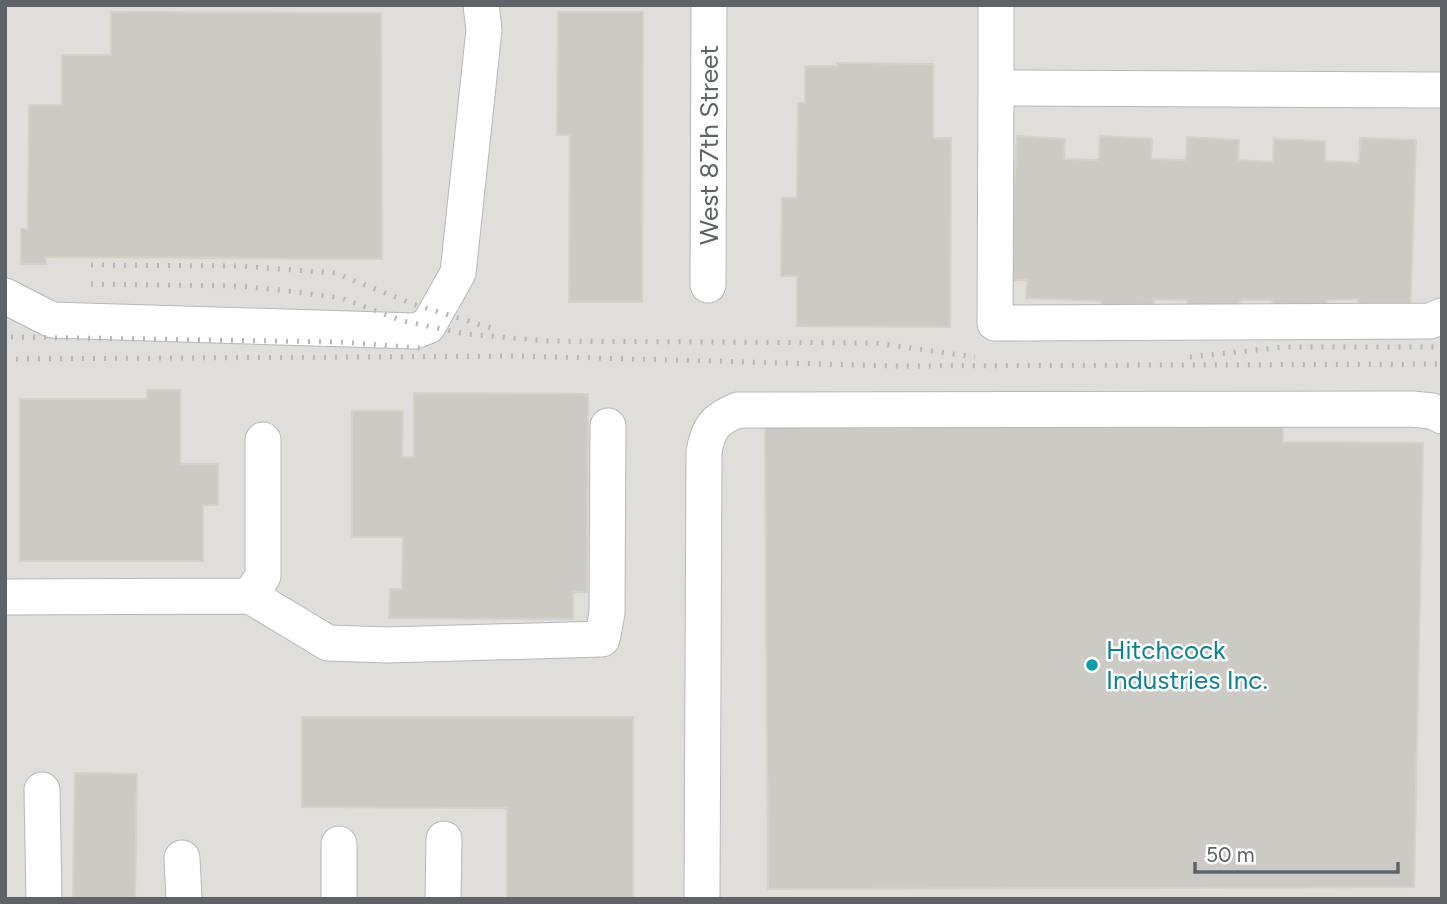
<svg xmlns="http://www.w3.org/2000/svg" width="1447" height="904" font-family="Figtree,sans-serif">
<rect width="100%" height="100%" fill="#f1efe8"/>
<!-- industrial -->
<path fill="#e0deda" d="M5,5H1442V899H5Z"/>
<!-- building -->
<path fill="#cccac5" stroke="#d6d1c6" stroke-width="2" d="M111,12L381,13L382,259L46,257V264H21V229H28L29,105H62V55H111Z
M558,12H643L642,302H569L570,135H557Z
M837,63L933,64V138H951L950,327L797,326V276H781L782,198H797L798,103H805V66H837Z
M1017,136L1065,139L1064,159L1099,160L1100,136L1152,139L1151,159L1186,160L1187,137L1239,140L1238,160L1273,162L1274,139L1325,141V161L1359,163L1360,138L1416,140L1410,316L1362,318L1358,299L1327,300L1326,307L1276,317L1272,300H1240L1239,307L1189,316L1187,300L1153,299L1154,306L1103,316L1101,301L1026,298L1027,280H1009Z
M147,390H180V464H218V505H203V561H20V399H147Z
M414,393L588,394L587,592H573V619L389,618L390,589H402L403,537H352V411H403L402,457H414Z
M765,423L1283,424V442L1423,443L1414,887L768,889Z
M302,717H633V899H507V808L302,807Z
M75,773L137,774L135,899H73Z"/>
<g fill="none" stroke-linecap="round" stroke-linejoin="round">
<!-- minor casing -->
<g stroke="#b5b8bc" stroke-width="37">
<path id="minor" d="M996,5V88L1442,90
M996,88L995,323L1430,321L1442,316
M708,285L709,5
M5,296L52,320L415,331L428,326L458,273L484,30L481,5
M250,596L328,643L388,645L602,639L607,613L608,426
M5,597L250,596L263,576V440
M42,790L44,899
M339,844V899
M182,858L184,899
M443,899L444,839
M702,899L704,452C708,428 715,419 738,410L1412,409L1432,411L1442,416"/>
</g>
<!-- minor -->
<use href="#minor" stroke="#fff" stroke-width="35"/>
<!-- rail -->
<path stroke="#b6b7b8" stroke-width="5" stroke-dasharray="2 9" stroke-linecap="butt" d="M91,265L239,266L335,273L413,304L491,328
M91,284L238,286L280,290L341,298L403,321L466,334L546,341L875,343L975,357
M11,337L341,342L420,348
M1190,357L1284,347H1442
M5,359L519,356L898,366L1442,364"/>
</g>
<!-- markers -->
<circle fill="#0f9aa8" stroke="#fff" stroke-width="2.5" cx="1092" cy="665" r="7"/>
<g text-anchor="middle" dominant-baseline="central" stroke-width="5" stroke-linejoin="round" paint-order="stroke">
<!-- street labels -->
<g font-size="26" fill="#5f6368" stroke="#fff">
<text transform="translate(709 145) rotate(-90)">West 87th Street</text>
</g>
<!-- culture labels -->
<g font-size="26" fill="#0d838f" stroke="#fff" text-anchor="start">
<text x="1106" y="650">Hitchcock<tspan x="1106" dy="30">Industries Inc.</tspan></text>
</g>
</g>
<!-- border -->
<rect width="1447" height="904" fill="none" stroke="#5f6368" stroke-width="14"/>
<!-- scale -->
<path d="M1195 862v10h203v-10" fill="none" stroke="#5f6368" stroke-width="3.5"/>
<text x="1206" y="862" font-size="21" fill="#5f6368" stroke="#ffffff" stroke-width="5" paint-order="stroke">50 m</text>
</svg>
